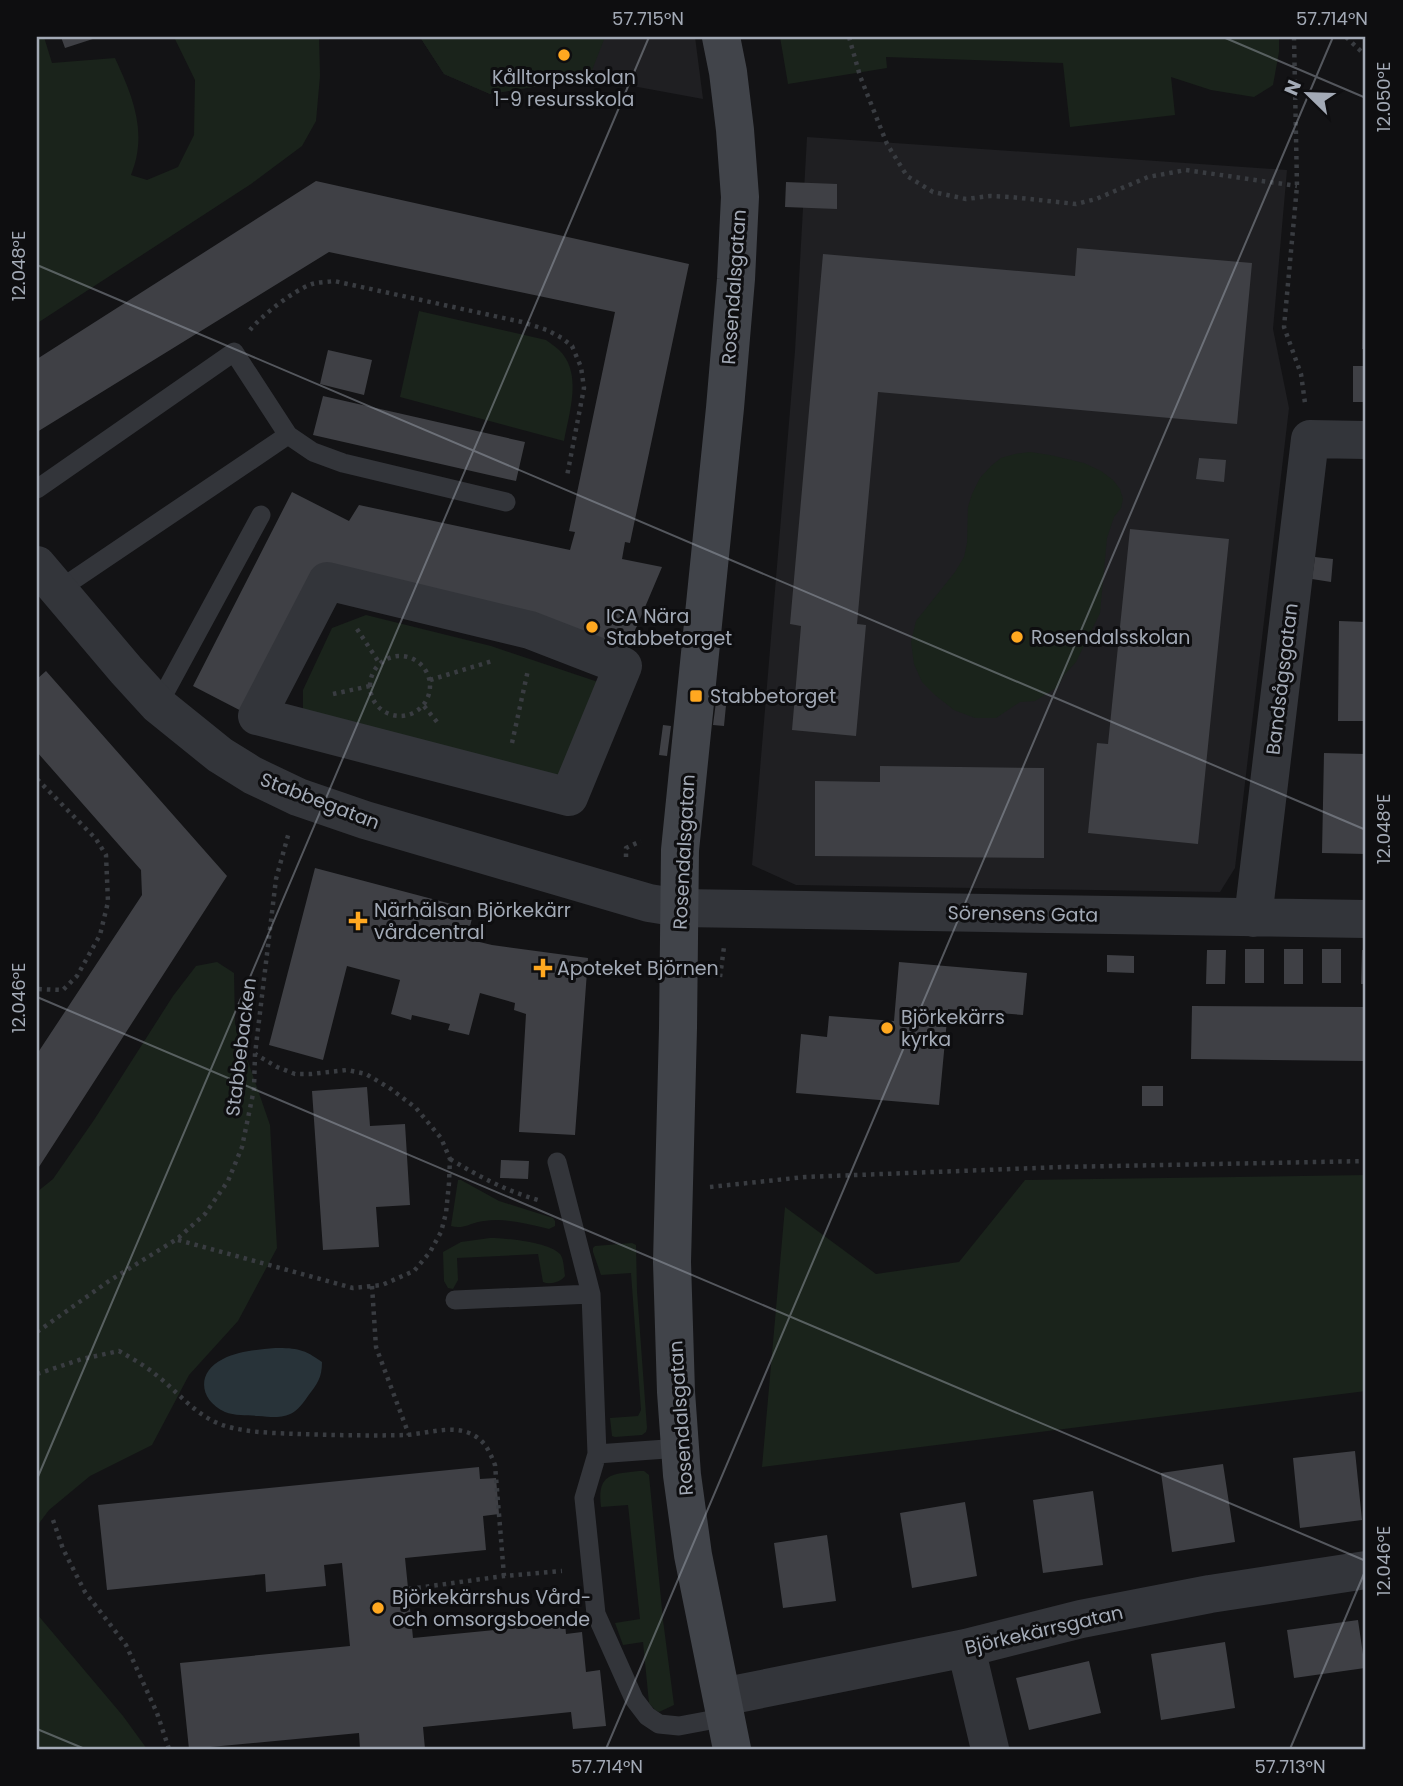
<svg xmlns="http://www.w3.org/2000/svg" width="1403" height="1786" font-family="Poppins,sans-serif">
<rect width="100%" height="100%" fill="#131315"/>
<!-- built -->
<path fill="#1f1f22" d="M420,37H695L703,99L589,78L490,94L444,74Z
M807,137L1287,170L1273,329L1289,408L1235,868L1220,892L796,885L752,865L795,351Z"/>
<!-- green -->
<path fill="#1a231b" d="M37,37H44L52,63L115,58C129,89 143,119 137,154C136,161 133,169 131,175L147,180L178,167L194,135L195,80L174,37H319L320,76L316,121L302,146L251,184L39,322L37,319Z
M420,37H605L589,78L490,94L444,74Z
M780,37H1279V52L1273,85L1254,97L1211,90L1171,77L1175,115L1070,127L1063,63L886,57L887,68L788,84Z
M419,311L546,340C550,343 555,346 559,350C583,373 569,413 564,441L400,397Z
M1030,452L1050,455L1084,463L1101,471L1113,480L1120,489L1123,499L1121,508L1114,517L1107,538L1100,613L1076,662L1064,675L1058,687L1035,701L1020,702L996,718H975L954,710L935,695L922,682L914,664L911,642L916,621L955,572L964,557L967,543L968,507L972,494L980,478L991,466L1001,458L1015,454Z
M366,615L491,646L610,686L564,791L303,719V690L332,628Z
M217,962L234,973L235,1024L270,1125L277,1248L238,1321L189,1375L152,1445L90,1476L49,1510L37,1526V1192L53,1179L94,1120L173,996L196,966Z
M1366,1175V1391L762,1467L785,1207L876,1274L959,1262L1025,1180Z
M458,1180H461L499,1201L553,1218L555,1221V1226L549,1229L545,1228C524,1223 505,1218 484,1221C472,1222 463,1230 451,1226Z
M490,1238C506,1238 549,1242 560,1254C564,1259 564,1270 565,1276C561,1282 550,1285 543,1282L538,1254L457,1258L458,1280L453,1289L448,1288L444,1281L443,1252L461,1242Z
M632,1243L636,1245L637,1291L647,1428L646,1432L642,1435L615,1437L612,1436L610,1418L638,1416L641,1410L631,1273L601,1275L593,1252V1248L595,1246Z
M639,1471H644L649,1475L663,1620L674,1705L659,1712L655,1710L649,1703L643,1642L623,1645L615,1623L640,1619L628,1505L601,1507C597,1474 611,1474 639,1471Z
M37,1614L123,1716L147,1749H37Z"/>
<!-- water -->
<path fill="#283339" d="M275,1348C297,1348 304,1349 322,1362C322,1378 317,1384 308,1396C293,1419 283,1418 258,1416C248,1415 235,1416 225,1412C199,1400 196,1372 223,1359C239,1351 257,1350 275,1348Z"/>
<!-- building -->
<path fill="#3f4045" d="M61,37H99L65,48Z
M316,181L689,264L630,543L625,542L622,559L662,567L623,659L323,574L251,716L193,686L292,492L349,521L359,505L570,550L575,532L569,531L615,312L329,252L37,432V359Z
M786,182L837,184V209L785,207Z
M1077,248L1252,263L1237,424L878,392L857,624L866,625L856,736L792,730L801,626L790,624L823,254L1075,276Z
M1363,295L1366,296V349H1362Z
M328,350L372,360L364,395L320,384Z
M1353,366H1366V402H1353Z
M323,396L525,442L516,481L313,435Z
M1199,458L1226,460L1224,482L1196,479Z
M1130,529L1229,539L1198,844L1088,833L1097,743L1108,744Z
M1315,557L1333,559L1331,582L1312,579Z
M1339,621L1366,622V721H1338Z
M46,671L227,876L37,1170V1054L142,895L141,870L37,752V679Z
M717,694L727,695L724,726L713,725Z
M663,725L671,726L667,756L659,755Z
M1324,753L1366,754V854L1322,853Z
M880,766L1044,768V858L815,856V781L880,782Z
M315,868L474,910L467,939L492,945L588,958L575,1135L519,1132L526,1014L514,1010L515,1003L480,993L469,1035L448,1030L450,1024L412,1015L411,1020L391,1014L400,980L347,966L323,1060L269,1045Z
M1245,949H1264V983H1245Z
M1284,949H1303V984H1284Z
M1322,949H1341V983H1322Z
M1207,950H1226L1225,984H1206Z
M1362,950H1366V984H1361Z
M1107,955L1134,956V973L1107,972Z
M899,962L1027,973L1023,1015L948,1009L939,1105L796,1093L801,1034L827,1037L829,1016L894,1021Z
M1192,1006L1366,1007V1061L1191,1059Z
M1142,1086H1163V1106H1142Z
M367,1087L370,1126L405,1124L410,1205L376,1207L379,1247L323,1250L312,1091Z
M501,1160L529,1161L528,1179L500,1178Z
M1355,1451L1362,1520L1300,1528L1293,1458Z
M1223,1464L1235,1542L1172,1552L1161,1473Z
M479,1467L480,1479L496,1478L499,1514L483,1516L486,1550L405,1558L413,1638L565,1623L566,1634L582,1632L586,1672L600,1670L606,1726L573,1729L571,1712L423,1727L425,1749H360L359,1733L189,1749L180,1663L350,1646L342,1563L324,1565L326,1586L266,1592L265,1574L107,1590L98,1505Z
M1093,1491L1103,1565L1043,1573L1033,1500Z
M965,1502L977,1576L912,1588L900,1513Z
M827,1535L836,1601L783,1608L774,1543Z
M1358,1620L1365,1668L1294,1678L1287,1630Z
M1225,1642L1235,1708L1161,1720L1151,1654Z
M1089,1661L1101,1713L1029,1730L1016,1678Z"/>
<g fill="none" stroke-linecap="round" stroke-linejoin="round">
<!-- path -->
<path stroke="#393c41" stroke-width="4.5" stroke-dasharray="3.5 5" stroke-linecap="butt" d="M849,37L860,76L887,144L907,176L933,192L966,199L990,196L1011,197L1076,204L1096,199L1148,177L1186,170L1297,186
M1294,37L1297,186L1284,327L1301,374L1305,403
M1346,37L1366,56
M250,330C261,316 294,290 312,284C319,282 327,282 334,281L522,322L547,330L562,338L572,346L581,367L584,388L567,476
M357,629L380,664
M370 686a30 30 0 1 1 60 0a30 30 0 1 1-60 0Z
M430,680L492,661
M333,694L370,686
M424,706L437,722
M512,743L528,670
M37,779L96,839L106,855L108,902L100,935L77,976L63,990L37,989
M626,857V848L641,841
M720,977L724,947
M450,1159C480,1177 504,1190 538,1200
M710,1187L805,1177L1062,1167L1366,1161
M178,1240L353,1288L382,1285L414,1271L430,1252L441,1232L446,1213L449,1183L450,1159L441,1138L416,1108L391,1089L366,1074L347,1070L311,1074H295L277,1067L255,1054
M372,1286L376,1347L409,1435
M37,1332L109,1281L177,1239L205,1214L228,1181L242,1147L254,1089L255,1054L276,879L289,832
M37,1374L82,1359L119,1351C131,1358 144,1365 155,1374C181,1394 199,1421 233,1428C254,1433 277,1433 298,1434C333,1435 369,1436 405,1435C426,1434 449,1425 469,1433C484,1439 489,1450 495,1465L504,1576
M53,1520L63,1549L85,1592L126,1645L157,1713L169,1749
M409,1589L504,1576L562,1571"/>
<!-- lane -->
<path stroke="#33353a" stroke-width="19" d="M288,435L313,452L343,463L506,502
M37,489L234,352L288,435L57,591
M158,705L261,515
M557,1162L591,1294
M455,1300L591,1294L597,1454L584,1498L596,1614L634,1699L647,1716L659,1724L679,1726L727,1717
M597,1454L680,1448"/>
<!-- street -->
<path stroke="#33353a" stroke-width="38" d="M37,565L126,670L158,705L220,755L252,775L298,797L365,820L649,903L680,908L1366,919
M327,581L530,630L623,666L569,797L257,716Z
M1253,918L1310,439L1366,440
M966,1648L990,1749
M722,1697L966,1648L1081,1619L1210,1594L1366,1570"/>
<!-- secondary -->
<path stroke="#41444a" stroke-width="38" d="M721,37L728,72L735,130L740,197L736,279L725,408L680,850L678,1028L672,1262L676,1392L682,1475L693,1555L732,1749"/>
</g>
<!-- ticks -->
<path fill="none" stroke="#a3aab6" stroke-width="2" stroke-opacity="0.45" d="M1223,37L1366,98M37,265L1366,830M37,997L1366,1561M37,1479L649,37M37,1729L85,1749M606,1749L1333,37M1290,1749L1366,1569"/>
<!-- markers -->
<g fill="#ffa820" stroke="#0e0e10" stroke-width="2.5">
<circle cx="564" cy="55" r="7"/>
<circle cx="592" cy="627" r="7"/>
<circle cx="1017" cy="637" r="7"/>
<rect x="689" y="689" width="14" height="14" rx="3.5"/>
<path d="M354.5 910.5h7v7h7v7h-7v7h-7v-7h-7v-7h7z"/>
<path d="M539.5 957.5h7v7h7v7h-7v7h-7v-7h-7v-7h7z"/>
<circle cx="887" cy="1028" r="7"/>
<circle cx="378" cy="1608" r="7"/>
</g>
<g text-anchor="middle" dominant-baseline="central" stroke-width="6" stroke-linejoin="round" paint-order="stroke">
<!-- poi labels -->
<g font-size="19" fill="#a3aab6" stroke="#0e0e10" text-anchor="start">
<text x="564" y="77" text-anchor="middle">Kålltorpsskolan<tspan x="564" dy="22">1-9 resursskola</tspan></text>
<text x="606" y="616">ICA Nära<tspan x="606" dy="22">Stabbetorget</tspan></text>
<text x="1031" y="637">Rosendalsskolan</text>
<text x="710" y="696">Stabbetorget</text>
<text x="374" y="910">Närhälsan Björkekärr<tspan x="374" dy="22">vårdcentral</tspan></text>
<text x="557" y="968">Apoteket Björnen</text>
<text x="901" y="1017">Björkekärrs<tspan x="901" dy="22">kyrka</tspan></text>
<text x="392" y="1597">Björkekärrshus Vård-<tspan x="392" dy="22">och omsorgsboende</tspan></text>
</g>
<!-- street labels -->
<g font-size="19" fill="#a3aab6" stroke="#0e0e10">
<text transform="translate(734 287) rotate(-86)">Rosendalsgatan</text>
<text transform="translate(1282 679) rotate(-83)">Bandsågsgatan</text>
<text transform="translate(320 801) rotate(21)">Stabbegatan</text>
<text transform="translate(684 852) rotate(-87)">Rosendalsgatan</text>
<text transform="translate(1023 914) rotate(1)">Sörensens Gata</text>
<text transform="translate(241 1047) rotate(-83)">Stabbebacken</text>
<text transform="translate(681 1418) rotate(-94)">Rosendalsgatan</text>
<text transform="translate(1044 1630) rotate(-13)">Björkekärrsgatan</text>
</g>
</g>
<!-- border -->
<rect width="1403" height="1786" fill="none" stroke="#0e0e10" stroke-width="77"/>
<!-- north arrow -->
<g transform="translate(1308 94) rotate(293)" stroke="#0e0e10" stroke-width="5" paint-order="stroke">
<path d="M0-5L12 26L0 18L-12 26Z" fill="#a3aab6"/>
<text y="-10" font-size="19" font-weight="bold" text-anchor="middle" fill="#a3aab6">N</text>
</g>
<rect x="38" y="38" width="1326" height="1710" fill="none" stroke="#a3aab6" stroke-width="2.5"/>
<g font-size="18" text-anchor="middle" fill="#a3aab6">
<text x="648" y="25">57.715°N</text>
<text x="1332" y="25">57.714°N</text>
<text transform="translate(1384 97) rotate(-90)" y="6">12.050°E</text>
<text transform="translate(19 266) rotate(-90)" y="6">12.048°E</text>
<text transform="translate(1384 829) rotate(-90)" y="6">12.048°E</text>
<text transform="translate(19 998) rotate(-90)" y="6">12.046°E</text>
<text transform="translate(1384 1561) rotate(-90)" y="6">12.046°E</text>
<text x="607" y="1773">57.714°N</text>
<text x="1290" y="1773">57.713°N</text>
</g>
</svg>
